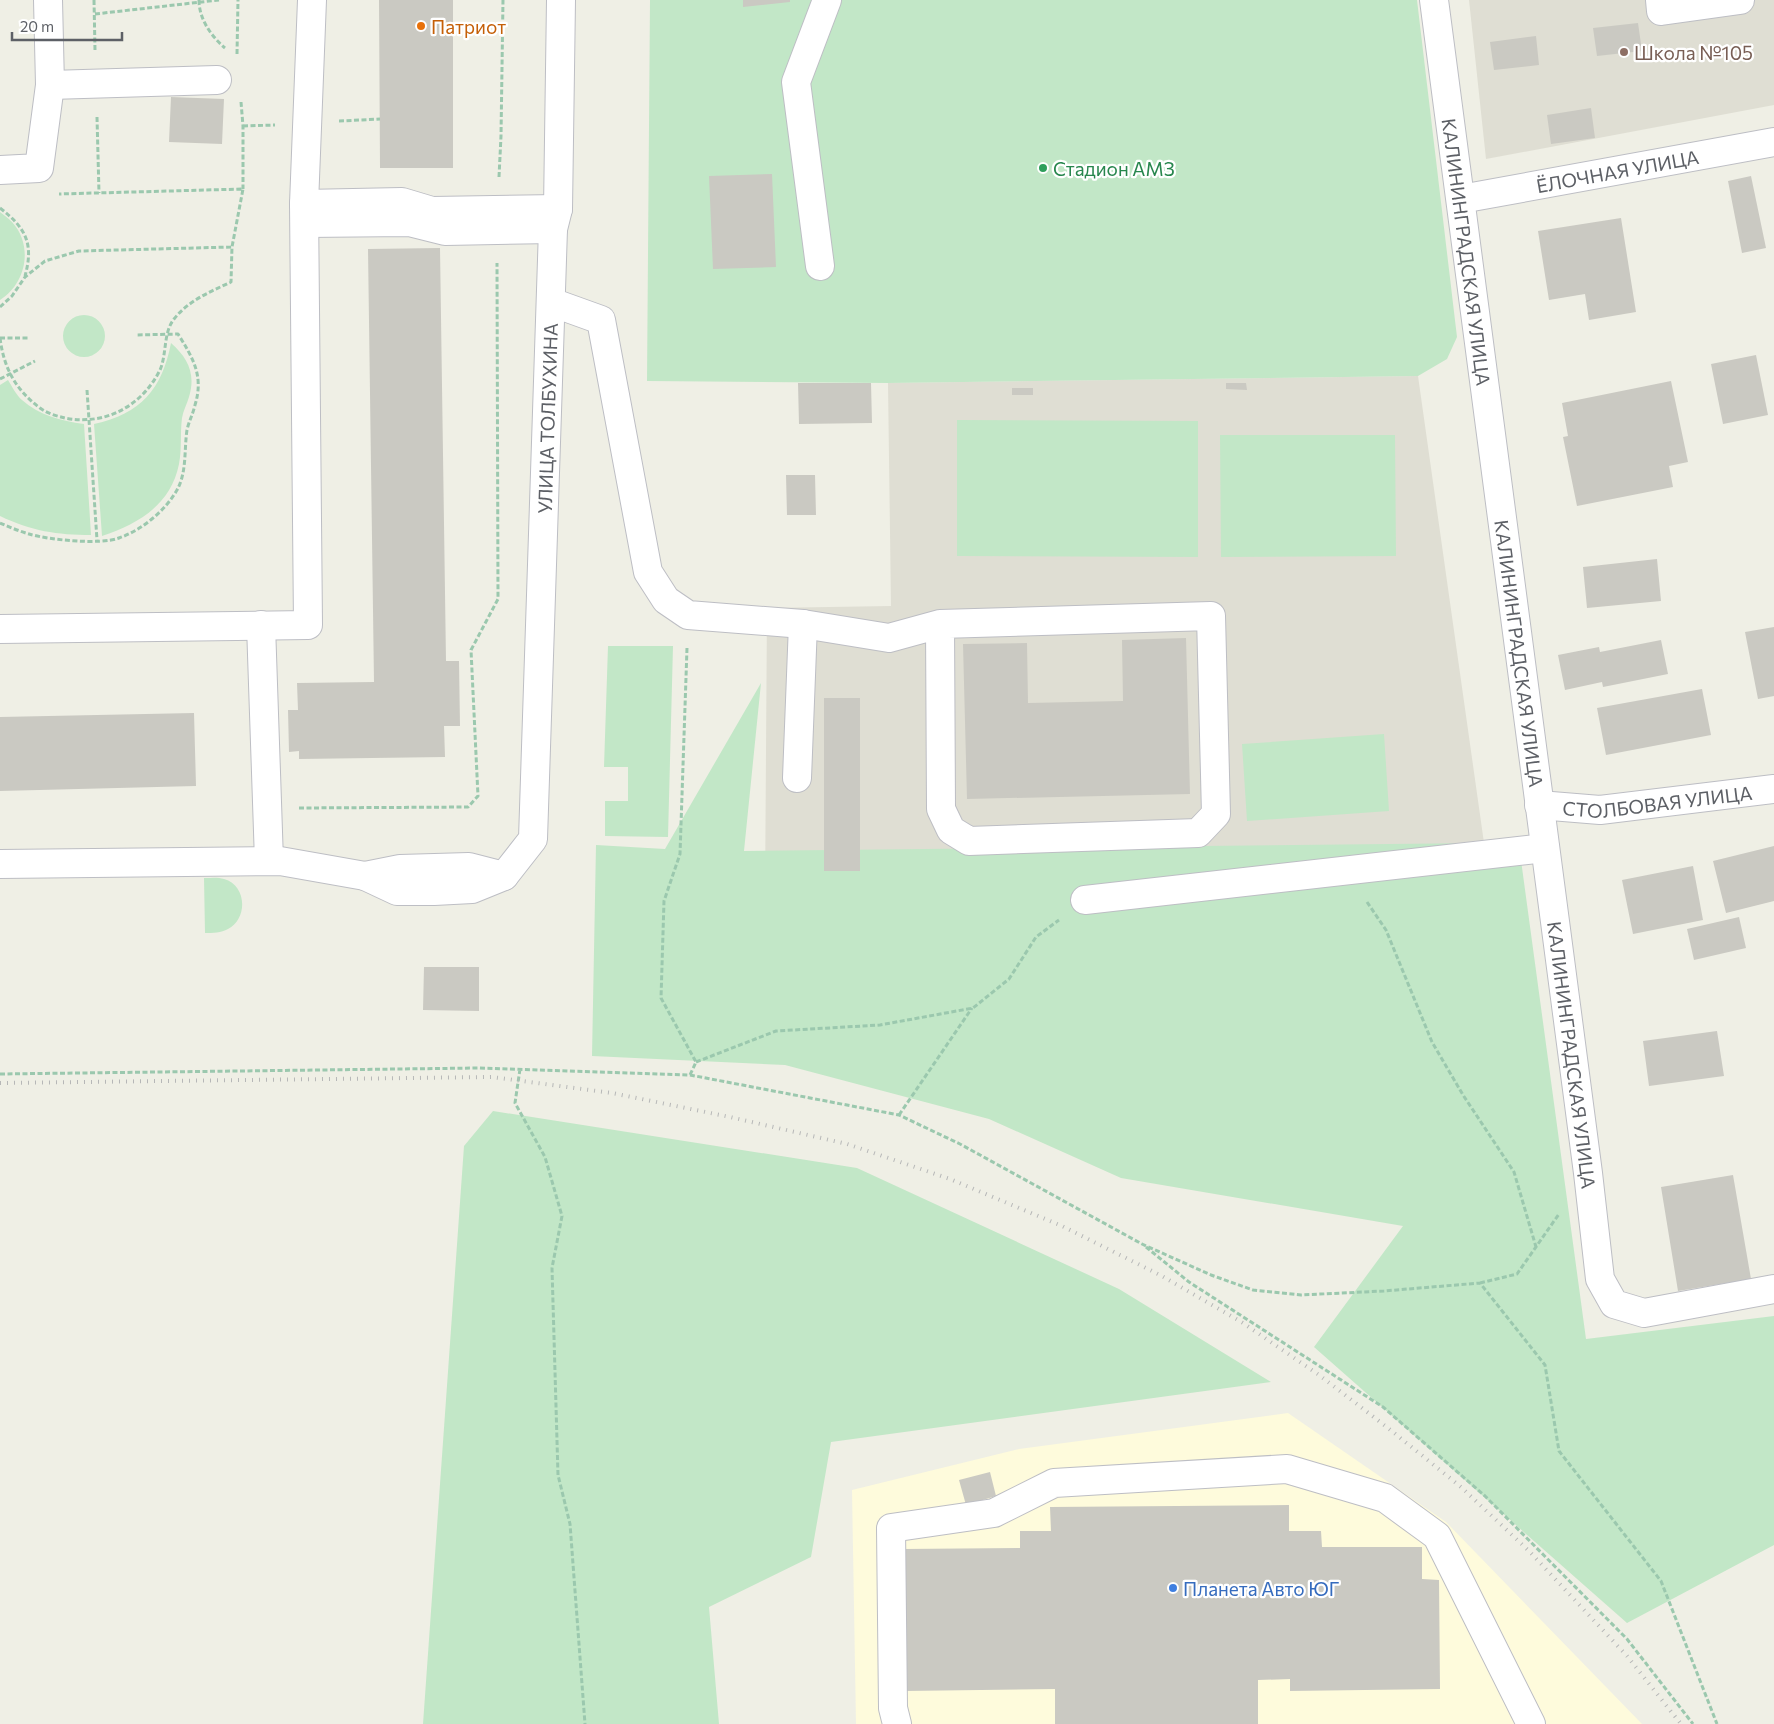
<svg xmlns="http://www.w3.org/2000/svg" width="1774" height="1724" font-family="Commissioner,sans-serif">
<rect width="100%" height="100%" fill="#efefe5"/>
<!-- commercial -->
<path fill="#fefbdc" d="M1288,1413L1446,1522L1642,1724H856L852,1490L1019,1449Z"/>
<!-- education -->
<path fill="#dfded3" d="M1469,0H1774V105L1486,159Z
M1418,376L1484,843L765,897L767,608L891,606L888,383Z"/>
<!-- green -->
<path fill="#c2e7c7" d="M650,0H1417L1457,337L1447,359L1418,376L888,383L647,381Z
M0,212C4,215 9,219 12,222C34,246 26,284 0,300Z
M63 336a21 21 0 1 1 42 0a21 21 0 1 1-42 0Z
M171,343C188,358 196,374 189,397C187,404 183,411 182,418C180,434 182,449 179,464C171,505 138,524 102,536L94,424C141,414 162,389 171,343Z
M8,380C12,386 16,395 22,400C39,415 61,421 84,424L91,535C57,535 31,531 0,516V385Z
M957,420L1198,421V557L957,556Z
M1220,435H1395L1396,556L1221,557Z
M608,646H673L668,837L605,836V801H628V767H604Z
M761,683L744,851L1484,843L1518,838L1586,1339L1774,1316V1545L1627,1623L1314,1347L1403,1226L1121,1178L989,1119L785,1065L592,1056L596,845L665,849Z
M1384,734L1389,811L1247,821L1242,744Z
M204,878C211,878 218,877 224,879C247,885 248,919 228,929C221,933 213,933 205,933Z
M493,1111L857,1168L1119,1289L1271,1382L831,1442L811,1557L709,1607L719,1724H423L464,1146Z"/>
<!-- building -->
<path fill="#cac9c2" d="M379,0H453V168H380Z
M743,0H790V2L743,7Z
M1638,23L1642,51L1597,56L1593,28Z
M1536,36L1539,65L1494,70L1490,42Z
M171,97L224,99L222,144L169,142Z
M1591,108L1595,138L1551,144L1547,115Z
M772,174L776,267L713,269L709,176Z
M1751,176L1766,248L1742,253L1728,181Z
M1621,218L1636,312L1589,320L1585,294L1549,300L1538,231Z
M440,248L446,661H459L460,726H444L445,757L299,759V751L289,752L288,710H298L297,683L374,682L368,249Z
M1756,355L1768,415L1723,424L1711,364Z
M1671,381L1688,462L1669,466L1673,487L1577,506L1563,437L1568,436L1562,403Z
M798,383H871L872,423L799,424Z
M1226,383H1246L1247,390L1226,389Z
M1012,388H1033V395H1012Z
M786,475H815L816,515H787Z
M1657,559L1661,601L1587,608L1583,567Z
M1774,627V696L1758,699L1745,632Z
M1186,638L1190,794L967,799L963,644L1027,643L1028,703L1123,701L1122,640Z
M1661,640L1668,674L1603,687L1602,682L1565,690L1558,655L1599,647L1600,652Z
M1702,689L1711,735L1606,755L1597,708Z
M824,698H860V871H824Z
M194,713L196,786L0,791V717Z
M1774,846V901L1726,913L1713,861Z
M1693,866L1703,920L1633,934L1622,880Z
M1739,917L1746,948L1694,960L1687,929Z
M424,967H479V1011L423,1010Z
M1717,1031L1724,1076L1649,1086L1643,1041Z
M1733,1175L1751,1279L1678,1291L1661,1187Z
M990,1472L996,1496L966,1505L959,1480Z
M1289,1505V1531H1321L1322,1547H1422V1579L1439,1580L1440,1689L1290,1691V1679L1258,1680V1724H1055V1689L905,1691L903,1549L1020,1548V1531H1051L1050,1507Z"/>
<g fill="none" stroke-linecap="round" stroke-linejoin="round">
<!-- minor casing -->
<g stroke="#bdbec4" stroke-width="30">
<g id="minor">
<path id="s1" d="M1434,0L1588,1173L1600,1279L1614,1304L1644,1313L1774,1289"/>
<path d="M1660,0L1661,11L1740,0"/>
<path d="M50,85L217,80"/>
<path d="M0,170L39,168L50,85L48,0"/>
<path id="s2" d="M1461,199L1774,142"/>
<path d="M304,204L402,202L432,211L558,209"/>
<path d="M305,223L409,222L445,231L553,229"/>
<path d="M820,266L796,82L827,0"/>
<path d="M551,302L601,320L648,572L666,600L688,615L803,624L889,638L940,624L1211,616L1216,814L1198,833L969,841L951,830L941,809L940,624"/>
<path d="M261,625L269,861"/>
<path d="M0,629L308,625L304,204L312,0"/>
<path d="M797,778L803,624"/>
<path id="s3" d="M1539,805L1600,810L1774,789"/>
<path d="M0,864L280,861L365,876"/>
<path d="M469,867L504,876L472,889L434,891H397L365,876L400,869Z"/>
<path id="s4" d="M504,876L533,839L553,229L558,209L561,0"/>
<path d="M1085,900L1545,848"/>
<path d="M897,1724L893,1708L891,1528L994,1513L1054,1483L1287,1469L1385,1498L1437,1536L1531,1724"/>
</g>
</g>
<!-- path -->
<path stroke="#9bc8ae" stroke-width="3" stroke-dasharray="5 2.5" stroke-linecap="butt" d="M94,0L95,50
M199,0C199,19 211,36 225,48
M95,14L219,0
M237,54L238,0
M241,102L243,126V189
M97,117L99,193
M339,121L380,119
M243,126L275,125
M499,177L501,136L503,0
M0,208C26,228 34,244 25,276
M0,307L12,296L25,277L45,261L79,251L232,247
M0,338C4,369 16,390 40,408C48,414 57,416 65,418C105,426 142,406 160,370C167,354 163,333 174,319C189,300 210,292 231,282L232,247L243,189L59,194
M0,338H30
M0,379L35,361
M87,390L97,540
M0,523C9,527 19,531 29,534C49,540 100,545 119,538C142,530 165,511 177,490C187,472 184,450 187,430C189,421 193,414 195,405C204,376 193,358 178,334L137,335
M687,648L680,854L664,901L661,998L696,1062L690,1075
M299,808L468,807L478,796L471,650L498,599L497,263
M1367,902L1386,930L1432,1042L1463,1095L1514,1172L1536,1247
M696,1062L776,1031L880,1025L973,1008L1009,979L1036,937L1059,920
M520,1069L515,1103L545,1157L562,1216L552,1268L558,1475L570,1524L585,1724
M0,1074L479,1068L690,1075L899,1115L960,1144L1142,1244L1211,1275L1253,1290L1301,1295L1384,1291L1480,1283L1545,1365L1559,1451L1661,1581L1717,1724
M899,1115L972,1008
M1146,1247L1189,1282L1383,1407L1485,1496L1627,1639L1693,1724
M1480,1283L1517,1274L1559,1214"/>
<!-- minor -->
<use href="#minor" stroke="#fff" stroke-width="28"/>
<!-- rail -->
<path stroke="#b6b7b7" stroke-width="4" stroke-dasharray="1 6" stroke-linecap="butt" d="M0,1083L492,1077L612,1093L730,1117L847,1144L950,1179L1062,1226L1162,1276L1243,1323L1319,1375L1388,1428L1461,1487L1529,1551L1627,1656L1681,1724"/>
</g>
<!-- markers -->
<circle fill="#e8710a" stroke="#fff" stroke-width="2" cx="421" cy="26" r="5"/>
<circle fill="#8d6e63" stroke="#fff" stroke-width="2" cx="1624" cy="52" r="5"/>
<circle fill="#2e9e5b" stroke="#fff" stroke-width="2" cx="1043" cy="168" r="5"/>
<circle fill="#3f7fe0" stroke="#fff" stroke-width="2" cx="1173" cy="1588" r="5"/>
<g text-anchor="middle" dominant-baseline="central" stroke-width="4.5" stroke-linejoin="round" paint-order="stroke">
<!-- food labels -->
<g font-size="19" fill="#c56008" stroke="#fff" text-anchor="start">
<text x="431" y="26">Патриот</text>
</g>
<!-- education labels -->
<g font-size="19" fill="#785e54" stroke="#fff" text-anchor="start">
<text x="1634" y="52">Школа №105</text>
</g>
<!-- leisure labels -->
<g font-size="19" fill="#27864d" stroke="#fff" text-anchor="start">
<text x="1053" y="168">Стадион АМЗ</text>
</g>
<!-- street labels -->
<g font-size="19" fill="#5d6066" stroke="#fff">
<text stroke="none"><textPath href="#s2" startOffset="159">ЁЛОЧНАЯ УЛИЦА</textPath></text>
<text stroke="none"><textPath href="#s1" startOffset="254">КАЛИНИНГРАДСКАЯ УЛИЦА</textPath></text>
<text stroke="none"><textPath href="#s4" startOffset="468">УЛИЦА ТОЛБУХИНА</textPath></text>
<text stroke="none"><textPath href="#s1" startOffset="659">КАЛИНИНГРАДСКАЯ УЛИЦА</textPath></text>
<text stroke="none"><textPath href="#s3" startOffset="119">СТОЛБОВАЯ УЛИЦА</textPath></text>
<text stroke="none"><textPath href="#s1" startOffset="1064">КАЛИНИНГРАДСКАЯ УЛИЦА</textPath></text>
</g>
<!-- shop labels -->
<g font-size="19" fill="#366cbe" stroke="#fff" text-anchor="start">
<text x="1183" y="1588">Планета Авто ЮГ</text>
</g>
</g>
<!-- scale -->
<path d="M12 32v8h110v-8" fill="none" stroke="#5d6066" stroke-width="2.5"/>
<text x="20" y="32" font-size="15" fill="#5d6066" stroke="#ffffff" stroke-width="4" paint-order="stroke">20 m</text>
</svg>
